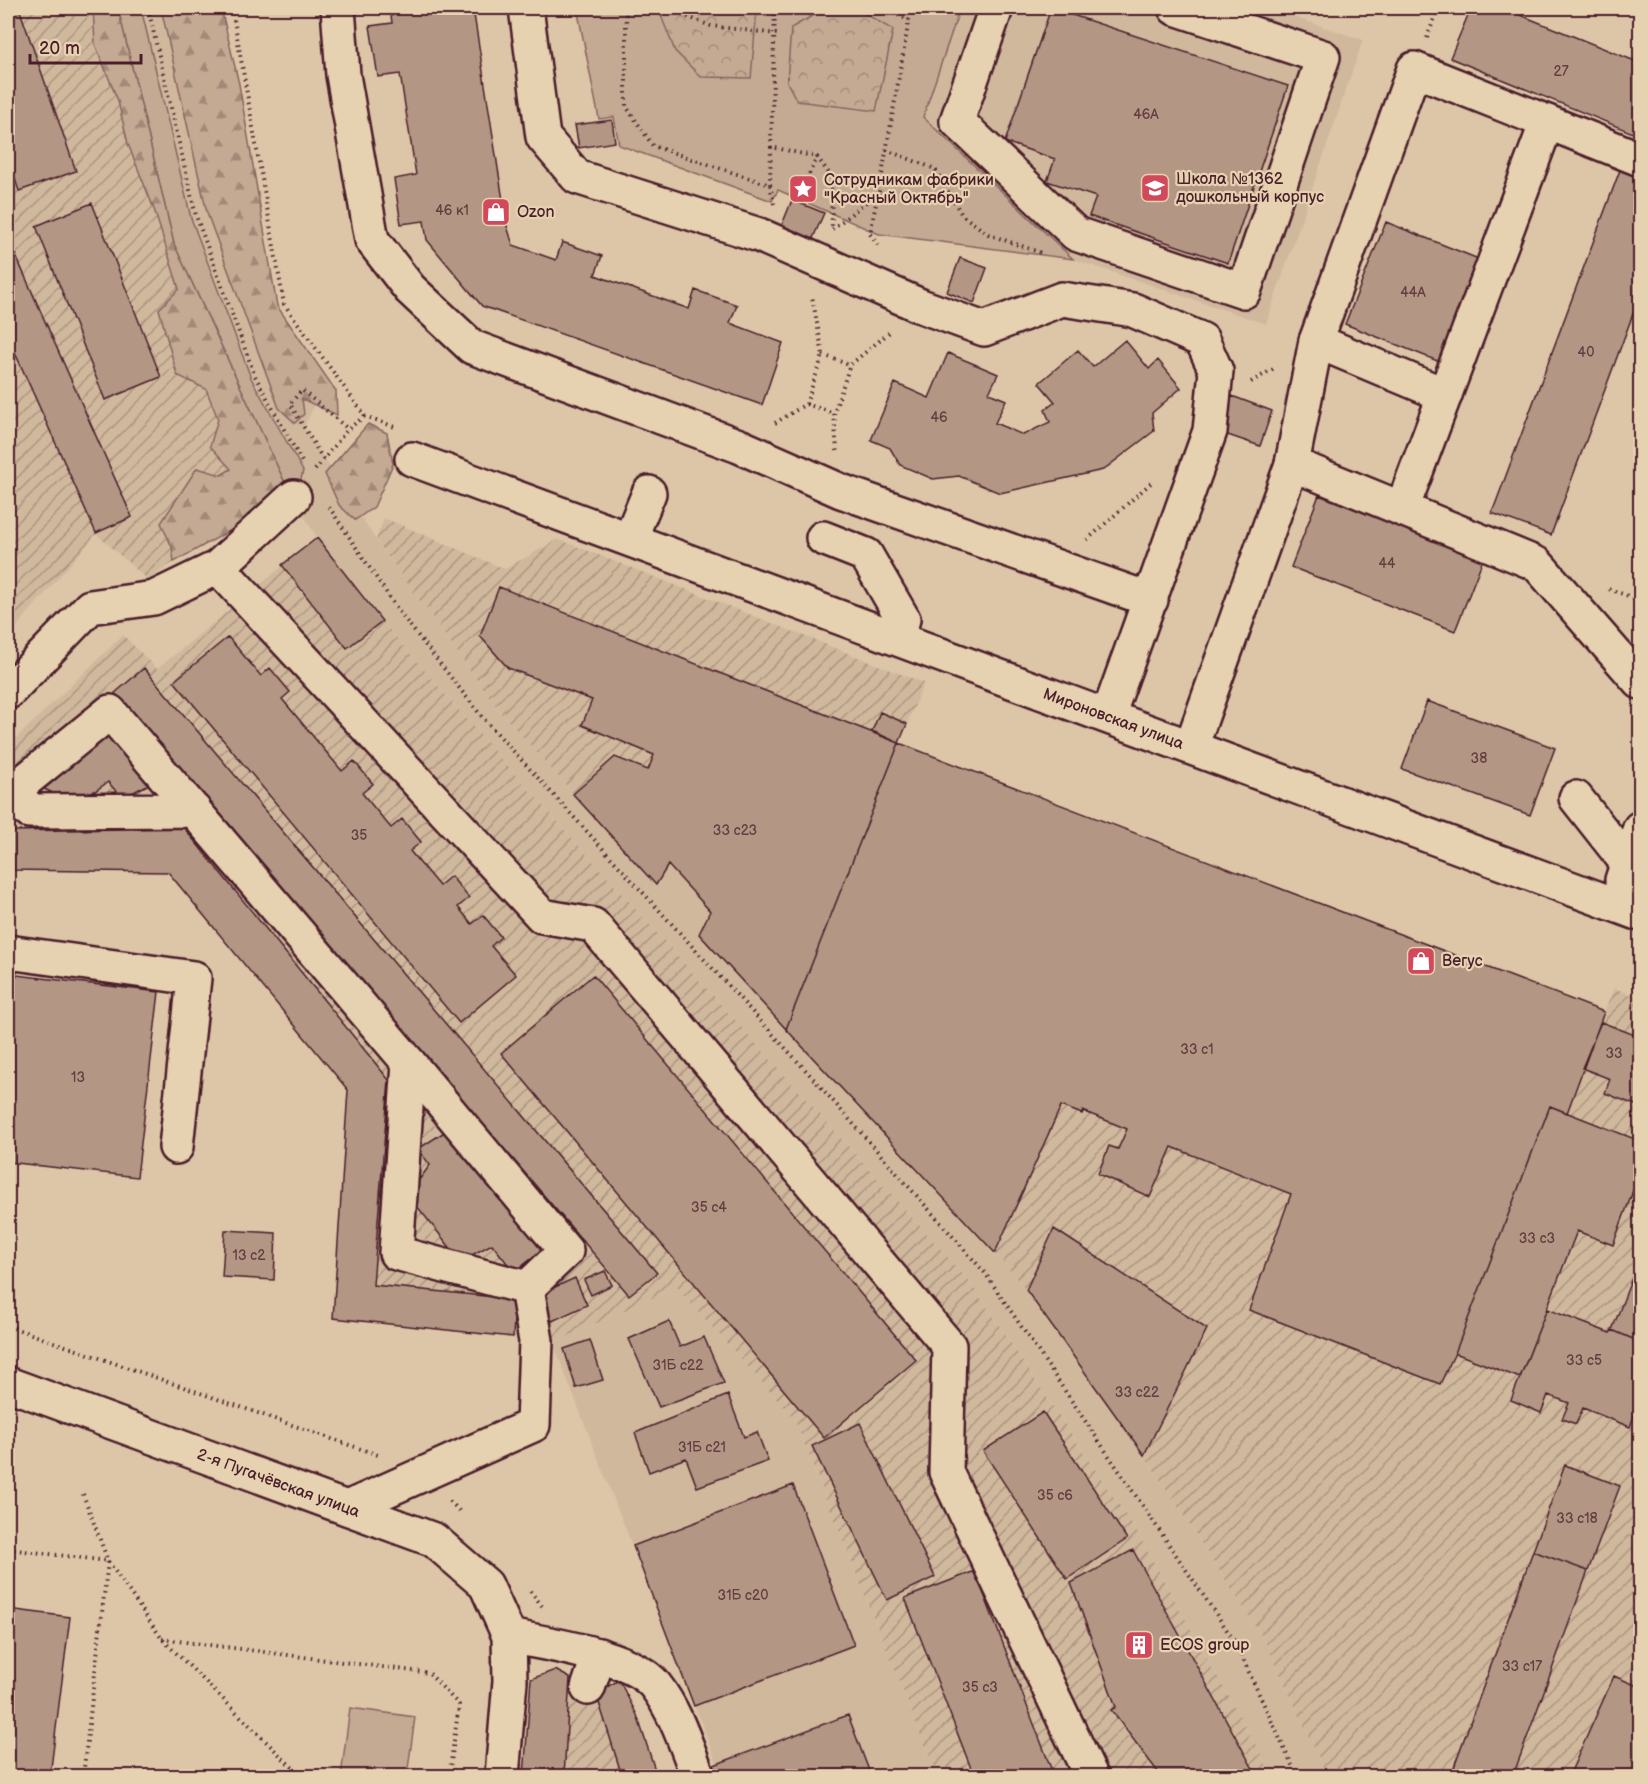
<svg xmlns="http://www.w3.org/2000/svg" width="1648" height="1784" font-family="'Balsamiq Sans',sans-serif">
<defs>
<pattern id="industrial-furrows" width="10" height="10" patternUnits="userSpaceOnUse" patternTransform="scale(1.5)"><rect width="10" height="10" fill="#d0b89d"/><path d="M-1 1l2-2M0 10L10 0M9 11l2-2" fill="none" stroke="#ab9580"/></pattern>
<pattern id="forest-firs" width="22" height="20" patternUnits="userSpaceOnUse" patternTransform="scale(1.5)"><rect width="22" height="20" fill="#c4aa93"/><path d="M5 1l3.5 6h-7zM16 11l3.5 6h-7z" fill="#a18a78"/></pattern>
<pattern id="park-crowns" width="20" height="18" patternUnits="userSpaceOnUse" patternTransform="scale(1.5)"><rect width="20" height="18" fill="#c4aa93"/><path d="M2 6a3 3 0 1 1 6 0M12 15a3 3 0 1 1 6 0" fill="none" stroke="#a18a78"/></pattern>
</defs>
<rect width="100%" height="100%" fill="#ddc6a8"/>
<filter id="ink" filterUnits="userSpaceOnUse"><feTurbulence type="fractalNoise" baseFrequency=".0167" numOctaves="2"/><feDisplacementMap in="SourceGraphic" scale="12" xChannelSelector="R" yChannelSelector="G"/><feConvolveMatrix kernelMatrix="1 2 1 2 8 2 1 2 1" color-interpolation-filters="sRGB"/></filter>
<g filter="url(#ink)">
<!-- built -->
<path fill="#d0b89d" d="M118,8H175L212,210L318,398L304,427L376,540L502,714L656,885L668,865L710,911L699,934L995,1253L1026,1290L1144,1455L1265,1641L1327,1776H1273L1137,1532L970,1282L495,752L382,621L317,538L286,485L174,244Z
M960,8H1268L1363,40L1266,324L1073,259L923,117Z
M676,1287L794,1418L937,1776H722L553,1343Z"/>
<!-- industrial -->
<path fill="url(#industrial-furrows)" d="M8,8H118L174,244L286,485L148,580L96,534L8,637Z
M384,518L505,569L558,539L924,683L899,743L1604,1012L1614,988L1640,998V1776H1327L1265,1641L1144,1455L1026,1290L995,1253L699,934L710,911L668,865L656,885L502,714L376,540Z
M317,538L382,621L495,752L970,1282L1137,1532L1273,1776H937L794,1418L676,1287L553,1343L333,1318L348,1090L168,872L8,870V746L123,635L157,669Z
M555,1670L596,1693L619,1680L637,1715L657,1776H524L531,1679Z"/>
<!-- grass -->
<path fill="#c4aa93" stroke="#87645f" stroke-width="1.5" d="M118,8H141L191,218L251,378L303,471L300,483L286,485L174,244Z
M577,8H960L923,117L1073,259L879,234L778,190L772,201L619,145L614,117L599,119Z
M350,1708L415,1717L407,1776H341Z"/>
<!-- forest -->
<path fill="url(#forest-firs)" stroke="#87645f" stroke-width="1.5" d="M93,8H118L174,244L286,485L249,520L174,562L172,547L161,523L197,468L221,475L231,469L210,446L218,419L206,389L177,375L159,309L179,289L154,209L128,144L118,101L95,44Z
M161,8H221L239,84L277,306L336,391L337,415L302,399L304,414L295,423L279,408L207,213Z
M368,424L387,433L393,464L374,507L355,520L339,505L325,474Z"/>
<!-- park -->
<path fill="url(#park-crowns)" stroke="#87645f" stroke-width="1.5" d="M658,8H757L751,78L701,77L675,51Z
M826,8H856L893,30L876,111L797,101L787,82L791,28Z"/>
<!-- building -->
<path fill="#b39784" stroke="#4a1f2b" stroke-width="1.5" d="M8,8H19L76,171L19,191L8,158Z
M390,8H473L507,226L513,245L556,260L562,242L602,256L595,275L689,309L695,290L737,305L730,323L783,343L762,405L482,306L427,240L424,221L401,224L394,179L416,175L400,74L378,77L370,26L392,23Z
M1051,8L1288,86L1228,263L1089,216L1096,197L1047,181L1055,159L1005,142Z
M1471,8H1503L1640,63V136L1450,58Z
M612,120L615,142L579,148L575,125Z
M1620,170L1640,177V295L1551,535L1492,513Z
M792,200L824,213L810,245L779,232Z
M92,203L161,377L105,400L36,226Z
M1386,222L1481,260L1440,362L1345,324Z
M8,238L132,517L96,533L8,337Z
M960,258L987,268L974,303L947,292Z
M1125,340L1149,369L1158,360L1181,388L1152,413L1154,431L1103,470L1000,493L959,476L933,479L900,465L890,448L871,440L895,383L929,398L948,353L998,374L989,393L1006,400L995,423L1023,435L1050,422L1045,410L1055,402L1039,383L1078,350L1093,367Z
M1232,396L1272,411L1260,446L1219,432Z
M1319,495L1483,559L1455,631L1291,567Z
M317,538L382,621L347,648L282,565Z
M499,587L899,743L786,1029L699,934L710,911L668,865L656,885L573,794L615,757L648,770L654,755L582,725L592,700L508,668L480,636Z
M228,637L261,676L270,668L290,692L282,699L342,771L354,761L373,784L362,793L391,828L402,819L421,842L410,851L439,886L451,876L469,898L458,907L472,924L483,915L501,937L491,946L516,975L459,1023L174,681Z
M144,668L657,1273L629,1295L115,693Z
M1427,701L1555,748L1530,815L1402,769Z
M880,712L907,724L899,743L872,731Z
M112,731L155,781L122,798L108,782L95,791L77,795L60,796L44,789Z
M899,743L1604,1012L1567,1113L1550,1106L1455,1353L1440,1384L1249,1310L1291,1194L1172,1147L1150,1197L1098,1174L1109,1146L1118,1149L1127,1129L1083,1111L1082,1114L1061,1106L995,1253L786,1029Z
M184,828L389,1080L373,1285L515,1299L513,1337L333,1318L348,1090L168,872L8,870V834L12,831Z
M8,974L159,992L137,1177L8,1162Z
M593,975L916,1360L824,1438L501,1053Z
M1601,1022L1640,1037V1107L1605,1093L1610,1079L1582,1068Z
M1550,1106L1640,1141V1172L1613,1245L1577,1231L1520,1378L1455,1353Z
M449,1129L542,1251L514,1272L492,1244L461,1261L408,1195L430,1165L418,1149Z
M1640,1172V1196L1632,1193Z
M1054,1229L1207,1329L1144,1455L1026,1290Z
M225,1230L276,1233L274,1280L222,1277Z
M1640,1257V1342L1612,1330Z
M605,1271L612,1285L591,1295L584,1280Z
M575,1278L587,1305L552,1321L540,1294Z
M1547,1309L1610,1333L1612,1330L1640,1342V1399L1630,1427L1583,1408L1576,1424L1562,1419L1569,1403L1548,1395L1541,1413L1511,1400Z
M669,1321L680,1347L704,1337L724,1383L659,1407L629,1339Z
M590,1340L603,1380L576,1388L564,1349Z
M728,1395L744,1437L757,1432L768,1461L697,1487L686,1458L649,1472L635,1433Z
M1043,1412L1127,1539L1067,1579L983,1451Z
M860,1423L935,1577L887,1600L812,1446Z
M1565,1465L1620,1486L1588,1571L1533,1551Z
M793,1485L854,1645L694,1706L633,1546Z
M1133,1550L1257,1776H1161L1111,1710L1116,1707L1071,1583Z
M1533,1551L1588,1571L1513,1776H1452L1456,1761Z
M975,1571L1054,1776H974L905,1598Z
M8,1609L70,1617L50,1776H8Z
M555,1670L570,1678L564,1776H524L531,1679Z
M1614,1676L1640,1687V1776H1569Z
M619,1680L637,1715L657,1776H622L596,1693Z
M848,1715L871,1776H718L714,1765Z"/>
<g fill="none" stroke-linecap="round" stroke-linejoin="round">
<!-- minor casing -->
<g stroke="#4a1f2b" stroke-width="38">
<g id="minor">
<path d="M338,8L343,75L372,240L410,289L472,347L739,446L841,491L1151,600"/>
<path d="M526,8L543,137L577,177L759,235L921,306L984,329L1062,299L1133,310L1202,340L1216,371L1210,431L1108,716"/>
<path d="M996,8L957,121L1076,234L1244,291L1323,57L1175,8"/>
<path d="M1445,395L1316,341L1414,69L1547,122"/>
<path id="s1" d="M412,459L1640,914"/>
<path d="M1292,464L1316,341"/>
<path d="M1402,509L1547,122L1640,159"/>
<path d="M823,538L866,555L903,619L897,638"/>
<path d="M630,539L649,493"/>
<path d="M218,567L542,916L593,925L949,1346L946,1472L1091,1776"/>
<path d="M8,692L90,607L154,598L218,567L294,497"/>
<path d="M1191,747L1292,464L1537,564L1640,682"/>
<path d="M1576,798L1628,864"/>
<path d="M194,810L29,811L15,789L110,712L409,1063L396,1253L527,1288L536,1341L533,1425L347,1508"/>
<path d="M1622,880L1640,828"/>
<path d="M8,952L194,978L176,1147"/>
<path d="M409,1063L566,1251L527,1288"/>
<path id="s2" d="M8,1384L434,1540L486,1585L509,1636L510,1681L502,1776"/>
<path d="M509,1636C546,1644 631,1655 655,1685C676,1712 686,1745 698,1776"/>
<path d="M588,1688L599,1655"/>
</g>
</g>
<!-- path -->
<path stroke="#4a1f2b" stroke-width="4" stroke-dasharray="1.5 4.5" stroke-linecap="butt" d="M148,8L196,216L255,376L302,462
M232,8L284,304L365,416L395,427
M626,8V106L653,146L770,185L771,147
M665,8L711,26L777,34
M775,8L771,147L817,157L831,176L832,229
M881,8L909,20
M1427,38L1438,8
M886,150L935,169L962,215L988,234L1041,253
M770,185L774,204
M804,185L817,157
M878,193L870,234L880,248
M832,229L879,192L909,20L914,8
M823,355L850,365
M1251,382L1275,368
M806,404L834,413
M775,423L806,404L823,355L812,296
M837,451L834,413L850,365L891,331
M323,459L290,404L302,390L348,429
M315,470L348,429L365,416
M329,507L400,613L483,718L811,1076L985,1273L1235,1642L1297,1776
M1087,540L1153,481
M1609,589L1640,600
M8,1326L378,1455
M83,1494L108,1561L162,1639L301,1776
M450,1501L461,1513
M8,1549L108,1561L83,1776
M530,1591L542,1606
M162,1639L429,1673L459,1705L449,1776"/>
<!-- minor -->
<use href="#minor" stroke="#e6d1b0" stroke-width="33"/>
</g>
</g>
<!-- icons -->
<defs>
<g id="school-square" transform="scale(1.5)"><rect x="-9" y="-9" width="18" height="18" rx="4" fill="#d1495b" stroke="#e6d1b0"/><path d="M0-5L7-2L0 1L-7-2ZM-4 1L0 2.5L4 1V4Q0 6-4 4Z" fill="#fff"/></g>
<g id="sight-square" transform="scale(1.5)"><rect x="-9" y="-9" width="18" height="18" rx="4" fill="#d1495b" stroke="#e6d1b0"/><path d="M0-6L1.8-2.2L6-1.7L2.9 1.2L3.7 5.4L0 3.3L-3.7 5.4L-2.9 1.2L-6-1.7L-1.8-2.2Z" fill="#fff"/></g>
<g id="shop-square" transform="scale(1.5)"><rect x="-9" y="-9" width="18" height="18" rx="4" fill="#d1495b" stroke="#e6d1b0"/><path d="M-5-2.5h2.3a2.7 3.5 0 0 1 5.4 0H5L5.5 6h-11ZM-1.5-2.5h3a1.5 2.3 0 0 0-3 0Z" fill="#fff"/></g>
<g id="building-square" transform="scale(1.5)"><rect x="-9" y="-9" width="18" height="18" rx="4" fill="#d1495b" stroke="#e6d1b0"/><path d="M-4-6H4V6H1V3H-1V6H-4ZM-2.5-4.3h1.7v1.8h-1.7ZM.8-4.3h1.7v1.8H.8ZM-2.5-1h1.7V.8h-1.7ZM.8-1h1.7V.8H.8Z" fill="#fff"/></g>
</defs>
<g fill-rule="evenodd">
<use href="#school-square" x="1155" y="188"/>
<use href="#sight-square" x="803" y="189"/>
<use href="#shop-square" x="496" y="212"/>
<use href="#shop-square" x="1421" y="961"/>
<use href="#building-square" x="1139" y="1645"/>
</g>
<g text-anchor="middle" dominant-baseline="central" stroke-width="4.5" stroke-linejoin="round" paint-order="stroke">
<!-- number labels -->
<g font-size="14" fill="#643d41">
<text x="1561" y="71">27</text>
<text x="1146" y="114">46А</text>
<text x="452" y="210">46 к1</text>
<text x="1413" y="292">44А</text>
<text x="1586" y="352">40</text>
<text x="939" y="417">46</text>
<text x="1387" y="563">44</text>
<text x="1479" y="758">38</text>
<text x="735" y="830">33 с23</text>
<text x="359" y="835">35</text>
<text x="1197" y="1049">33 с1</text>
<text x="1614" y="1053">33</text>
<text x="78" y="1077">13</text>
<text x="709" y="1207">35 с4</text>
<text x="1537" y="1238">33 с3</text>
<text x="249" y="1255">13 с2</text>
<text x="1584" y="1360">33 с5</text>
<text x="678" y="1365">31Б с22</text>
<text x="1137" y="1392">33 с22</text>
<text x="702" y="1447">31Б с21</text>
<text x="1055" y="1495">35 с6</text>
<text x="1577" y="1518">33 с18</text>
<text x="743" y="1595">31Б с20</text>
<text x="1522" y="1666">33 с17</text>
<text x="980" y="1687">35 с3</text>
</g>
<!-- poi labels -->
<g font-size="16" fill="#4a1f2b" stroke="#e6d1b0" text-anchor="start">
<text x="1176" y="179">Школа №1362<tspan x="1176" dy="18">дошкольный корпус</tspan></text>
<text x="824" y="180">Сотрудникам фабрики<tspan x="824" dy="18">"Красный Октябрь"</tspan></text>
<text x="517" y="212">Ozon</text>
<text x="1442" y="961">Вегус</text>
<text x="1160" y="1645">ECOS group</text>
</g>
<!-- street labels -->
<g font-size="16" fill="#4a1f2b" stroke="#e6d1b0">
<text stroke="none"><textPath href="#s1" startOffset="748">Мироновская улица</textPath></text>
<text stroke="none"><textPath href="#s2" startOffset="288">2-я Пугачёвская улица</textPath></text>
</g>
</g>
<!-- margin -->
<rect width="1648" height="1784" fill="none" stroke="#e6d1b0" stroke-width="30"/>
<rect x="15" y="15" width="1618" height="1754" fill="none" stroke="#4a1f2b" stroke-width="2" filter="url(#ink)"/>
<!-- scale -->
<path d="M30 54v9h111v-9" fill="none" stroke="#4a1f2b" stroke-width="3"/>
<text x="39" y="54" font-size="18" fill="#4a1f2b" stroke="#e6d1b0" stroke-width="4.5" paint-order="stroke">20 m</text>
</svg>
